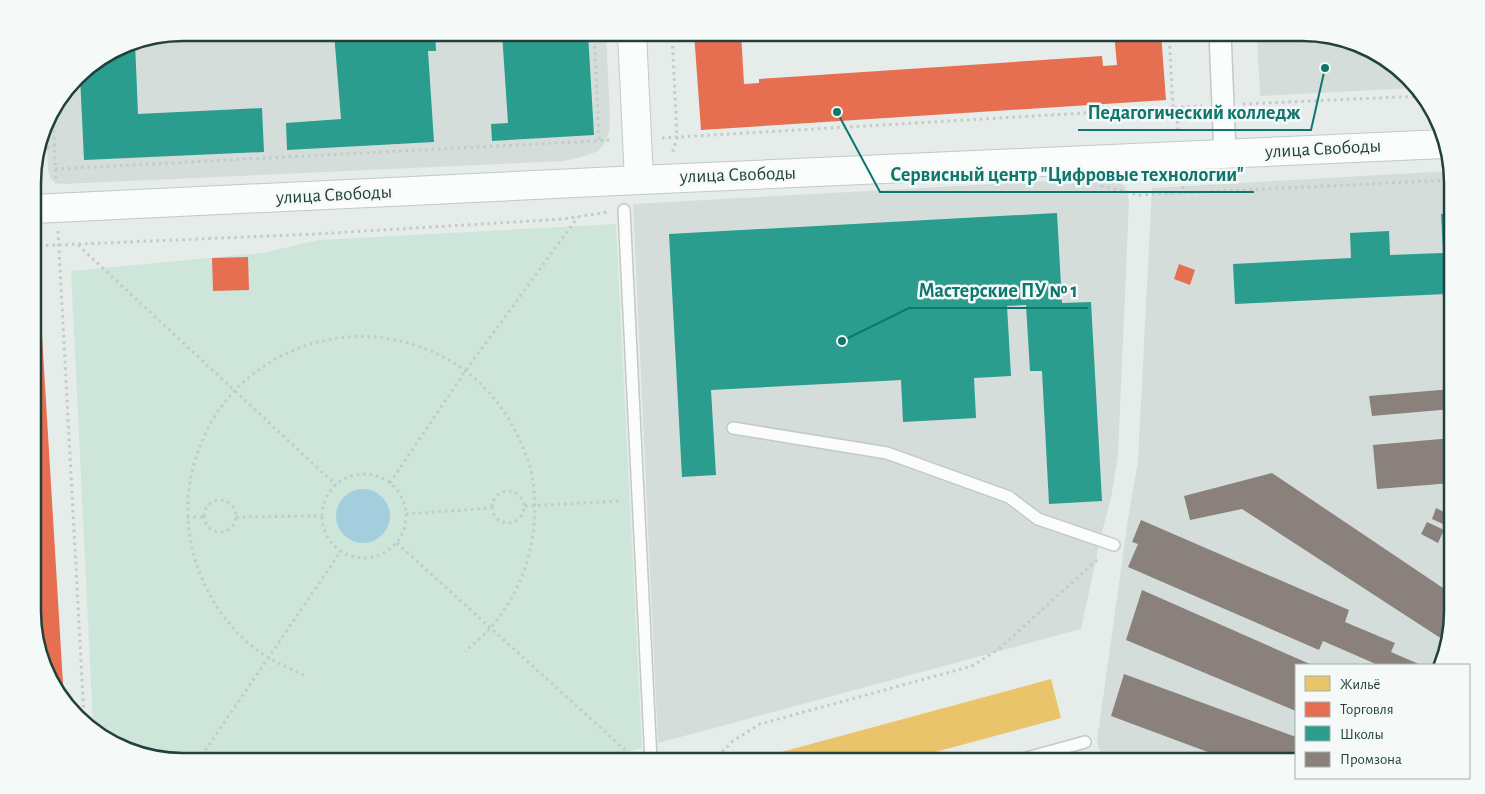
<svg xmlns="http://www.w3.org/2000/svg" width="1485" height="794" font-family="'Alegreya Sans',sans-serif">
<rect width="100%" height="100%" fill="#e6ecea"/>
<!-- built -->
<path fill="#d4ddda" d="M184,33H606L610,118L609,133L604,144L598,151L585,156L564,161L63,184L55,183L50,178L48,170L46,125L48,116L84,70L126,44Z
M1257,33H1301L1369,48L1414,88L1260,96Z
M1451,171L1452,611L1440,665H1296V761H1103L1097,741L1099,727L1128,519L1138,461L1152,188Z
M1103,178L1113,179L1121,183L1126,188L1129,202L1118,455L1111,498L1102,532L1081,629L658,743L633,204Z"/>
<!-- green -->
<path fill="#cee6d9" d="M616,224L642,748L593,761H184L116,746L93,725L71,271L262,253L318,240Z"/>
<!-- water -->
<path fill="#a4cddd" d="M336 516a27 27 0 1 1 54 0a27 27 0 1 1-54 0Z"/>
<!-- homes -->
<path fill="#e9c46a" d="M1051,679L1061,718L902,761H748Z"/>
<!-- shops -->
<path fill="#e76f51" d="M694,33H741L744,84L759,83V79L1102,56L1103,66L1117,65L1114,33H1161L1166,100L701,130Z
M248,257L249,290L213,291L212,258Z
M1179,264L1195,270L1190,285L1174,279Z
M33,269H38L64,700L58,695L34,630Z"/>
<!-- schools -->
<path fill="#2a9d8f" d="M334,33H435L436,51H428L434,142L287,150L286,123L341,119Z
M502,33H588L594,135L492,141L491,124L508,123Z
M1257,33H1292L1293,37L1257,38Z
M135,42L138,114L262,108L264,152L84,160L80,76L84,70L126,44Z
M1057,213L1062,303L1091,302L1102,501L1049,504L1042,371H1030L1026,305L1007,306L1011,376L974,378L976,418L903,422L901,380L711,390L716,475L682,477L669,234Z
M1441,214H1451L1452,338H1448L1446,294L1235,304L1233,264L1351,258L1350,233L1389,231L1390,255L1443,253Z"/>
<!-- industry -->
<path fill="#8a817c" d="M1452,389V409L1372,416L1369,396Z
M1452,438V483L1377,489L1373,445Z
M1272,473L1452,594V611L1445,641L1242,509L1190,520L1184,496Z
M1436,508L1450,515L1445,525L1432,519Z
M1141,520L1349,610L1345,622L1395,643L1391,652L1421,665H1378L1323,641L1319,650L1128,567L1138,544L1132,542Z
M1427,522L1444,530L1438,543L1421,534Z
M1142,590L1312,665H1296V711L1126,640Z
M1124,674L1296,737V761H1232L1111,716Z
M1136,753L1159,761H1133Z"/>
<g fill="none" stroke-linecap="round" stroke-linejoin="round">
<!-- service casing -->
<g stroke="#c3c9c7" stroke-width="14">
<path id="service" d="M789,33H810
M624,210L651,761
M733,428L887,453L1009,497L1038,519L1114,545
M1016,761L1085,742"/>
</g>
<!-- minor casing -->
<g stroke="#c3c9c7" stroke-width="24">
<path id="minor" d="M1220,33L1225,154"/>
</g>
<!-- secondary casing -->
<g stroke="#c1cac7" stroke-width="30">
<path id="secondary" d="M632,33L639,180
M33,209L639,180L1444,144"/>
</g>
<!-- path -->
<path stroke="#c2cbca" stroke-width="3" stroke-dasharray="2.5 4" stroke-linecap="butt" d="M594,33L599,140
M672,33L677,138L672,154
M1169,33L1173,108
M1243,104L1422,96
M1177,108L1178,132
M53,111L56,183
M662,138L1202,106
M40,148L54,147
M55,169L613,140
M1182,180L1183,192
M1101,186L1139,195L1451,180
M58,231L84,717
M78,245L336,485
M33,246L317,234L563,219L608,212
M322 516a42 42 0 1 1 84 0a42 42 0 1 1-84 0Z
M390,483L466,370L578,217
M492 507a16 16 0 1 1 32 0a16 16 0 1 1-32 0Z
M204 516a16 16 0 1 1 32 0a16 16 0 1 1-32 0Z
M525,506L621,501
M406,514L492,508
M187,517H204
M236,517L323,516
M397,543L634,758
M304,675C284,666 264,657 248,643C192,593 172,512 201,444C204,437 207,429 211,422C261,338 370,311 454,363C486,383 509,413 523,448C526,455 529,462 531,470C542,526 529,582 492,626C484,636 474,643 465,652
M198,761L341,551
M713,761L733,741L760,724L972,666L999,649L1099,558"/>
<!-- service -->
<use href="#service" stroke="#fbfcfc" stroke-width="11"/>
<!-- minor -->
<use href="#minor" stroke="#fbfcfc" stroke-width="21"/>
<!-- secondary -->
<use href="#secondary" stroke="#fbfcfc" stroke-width="28"/>
</g>
<g text-anchor="middle" dominant-baseline="central" stroke-width="5" stroke-linejoin="round" paint-order="stroke">
<!-- street labels -->
<g font-size="19" fill="#21413d" stroke="#f5faf8">
<text transform="translate(1323 149) rotate(-3)">улица Свободы</text>
<text transform="translate(738 175) rotate(-2)">улица Свободы</text>
<text transform="translate(334 195) rotate(-3)">улица Свободы</text>
</g>
</g>
<!-- crop -->
<path d="M0 0H1485V794H0ZM183 41H1302A142 142 0 0 1 1444 183V611A142 142 0 0 1 1302 753H183A142 142 0 0 1 41 611V183A142 142 0 0 1 183 41Z" fill="#f5faf8" fill-rule="evenodd"/>
<path fill="none" stroke="#21413d" stroke-width="2.5" d="M183 41H1302A142 142 0 0 1 1444 183V611A142 142 0 0 1 1302 753H183A142 142 0 0 1 41 611V183A142 142 0 0 1 183 41Z"/>
<!-- callouts -->
<path fill="none" stroke="#0f766e" stroke-width="2" d="M1325 68L1311 130H1078M837 112L880 192H1254M842 341L909 308H1088"/>
<g fill="#0f766e" stroke="#f5faf8" stroke-width="2">
<circle cx="1325" cy="68" r="5"/>
<circle cx="837" cy="112" r="5"/>
<circle cx="842" cy="341" r="5"/>
</g>
<g font-size="20" text-anchor="middle" font-weight="bold" fill="#0f766e" stroke="#f5faf8" stroke-width="5" stroke-linejoin="round" paint-order="stroke">
<text x="1194" y="119">Педагогический колледж</text>
<text x="1067" y="181">Сервисный центр "Цифровые технологии"</text>
<text x="998" y="297">Мастерские ПУ № 1</text>
</g>
<!-- legend -->
<rect x="1295" y="664" width="175" height="115" fill="#f5faf8" stroke="#a0b0ad"/>
<rect x="1305" y="676" width="25" height="15" fill="#e9c46a" stroke="#a0b0ad"/>
<text x="1340" y="689" font-size="15" fill="#21413d">Жильё</text>
<rect x="1305" y="702" width="25" height="15" fill="#e76f51" stroke="#a0b0ad"/>
<text x="1340" y="714" font-size="15" fill="#21413d">Торговля</text>
<rect x="1305" y="726" width="25" height="15" fill="#2a9d8f" stroke="#a0b0ad"/>
<text x="1340" y="739" font-size="15" fill="#21413d">Школы</text>
<rect x="1305" y="752" width="25" height="15" fill="#8a817c" stroke="#a0b0ad"/>
<text x="1340" y="764" font-size="15" fill="#21413d">Промзона</text>
</svg>
